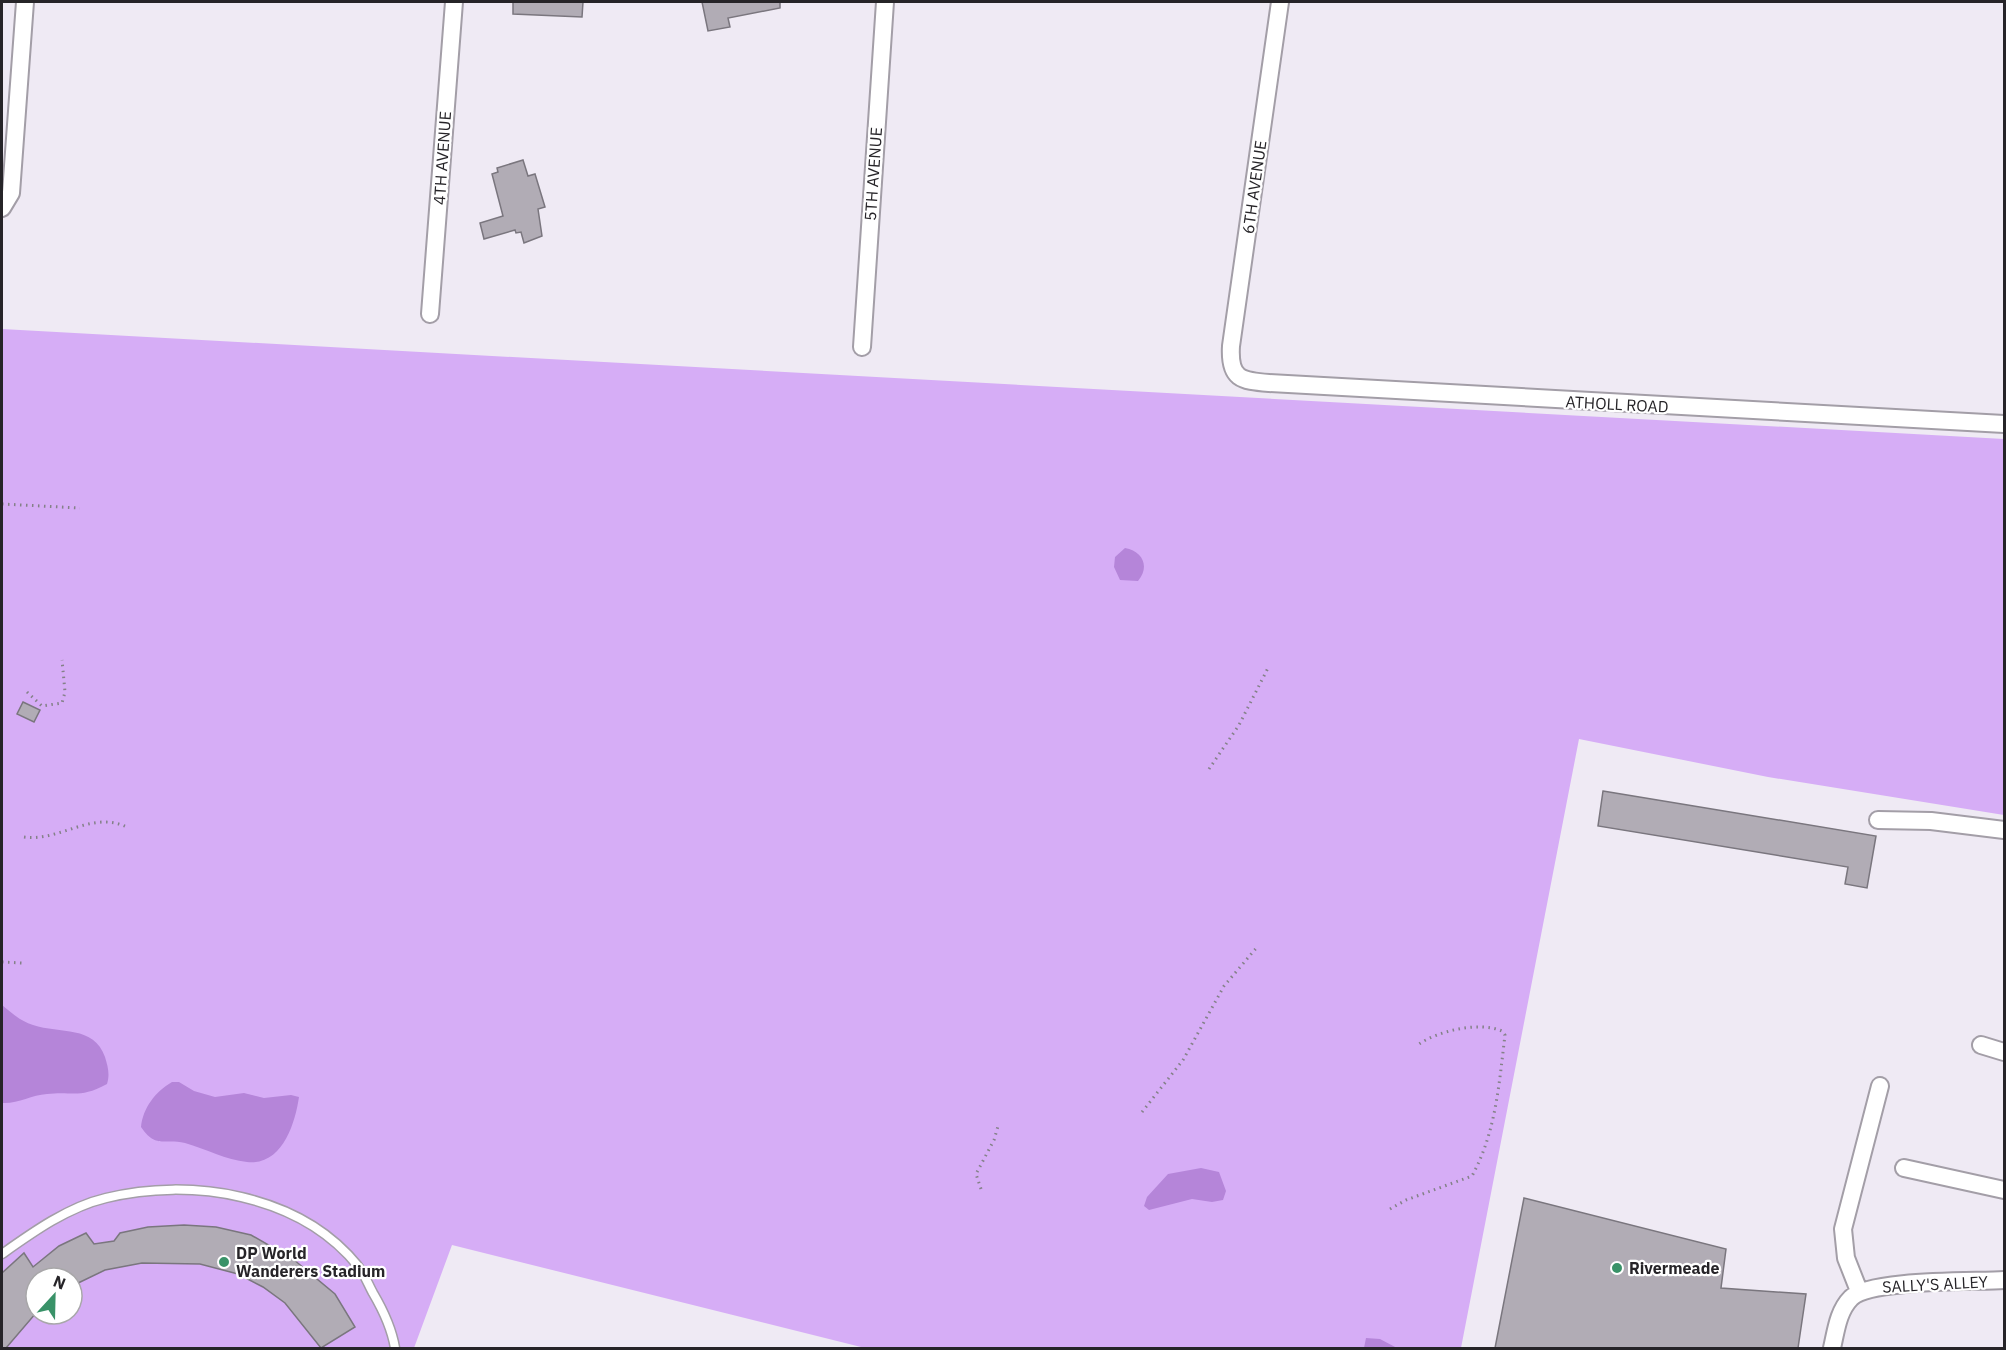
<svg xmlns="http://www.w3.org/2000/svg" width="2006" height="1350" font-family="'IBM Plex Sans',sans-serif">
<rect width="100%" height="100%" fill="#efeaf4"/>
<!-- green -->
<path fill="#d6adf6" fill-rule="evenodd" d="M2,329L2004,439V815L1768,777L1579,739L1461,1348H865L452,1245L414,1348H2ZM36,1278H72V1314H36Z"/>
<!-- water -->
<path fill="#b585d9" d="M1125,548C1143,551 1150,567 1138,581L1120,580L1114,567L1115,557Z
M2,1005C12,1013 20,1021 33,1025C60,1034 94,1025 105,1057C108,1067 110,1074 107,1084C79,1099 74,1091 47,1094C31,1095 18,1104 2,1103Z
M172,1082H179L194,1091L215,1097L244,1093L264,1098L291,1095L299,1097C295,1124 282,1166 247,1162C226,1160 206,1149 185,1143C164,1138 156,1149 141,1127C143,1108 155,1092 172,1082Z
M1201,1168L1219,1172L1226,1191L1223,1200L1212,1202L1192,1199L1149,1210L1144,1206L1147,1197L1168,1174Z
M1366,1338L1380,1339L1397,1348H1364Z"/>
<!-- building -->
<path fill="#b1acb5" stroke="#7a767e" stroke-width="1.5" d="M513,2H583L582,17L513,14Z
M702,2H780V8L728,18L730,27L708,31Z
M523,160L528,176L535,174L545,207L538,209L542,236L524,243L521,232L516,233L515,230L484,239L480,223L503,216L492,174L498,172L497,168Z
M23,702L40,710L34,722L17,714Z
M1603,791L1876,836L1867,888L1845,884L1848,867L1598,826Z
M1524,1198L1726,1249L1721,1288L1806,1294L1798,1348H1495Z
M184,1225L216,1227L251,1235L293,1259L335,1294L355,1327L321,1348L285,1303L263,1287L238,1274L200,1264L142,1263L105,1270L72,1286V1278H36V1313L6,1348H2V1273L24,1253L33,1267L59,1246L86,1233L94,1244L114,1241L120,1233L148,1227Z"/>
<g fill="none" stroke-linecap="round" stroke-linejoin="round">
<!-- service casing -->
<g stroke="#a39ea7" stroke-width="11">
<path id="service" d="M2,1254C33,1232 68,1207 106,1198C190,1177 300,1194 358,1266C364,1273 368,1284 373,1293C383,1310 392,1330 395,1348"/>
</g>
<!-- minor casing -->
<g stroke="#a39ea7" stroke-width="20">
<path id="minor" d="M1280,2L1231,346C1229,379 1241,381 1269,383L2004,424
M2,208L11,193L25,2
M430,314L454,2
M862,347L885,2
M1878,820L1931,821L2004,830
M1981,1045L2004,1052
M1904,1168L2004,1190
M1859,1291L1846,1258L1843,1229L1880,1086
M1832,1348C1836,1331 1838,1311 1851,1298C1869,1279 1975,1282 2004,1280"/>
</g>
<!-- path -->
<path stroke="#848188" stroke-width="3" stroke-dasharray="1.5 4.5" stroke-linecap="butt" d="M2,504L80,508
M27,692L42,706L62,703L65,692L62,660
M1209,769L1239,725L1269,666
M24,837C61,842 92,809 129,828
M2,962L22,963
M1142,1112L1183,1060L1224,986L1258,946
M981,1189L976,1174L994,1140L998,1126
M1390,1209L1406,1200L1472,1176C1496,1132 1499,1084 1505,1035L1502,1031C1479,1021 1438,1031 1419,1044"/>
<!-- service -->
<use href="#service" stroke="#fff" stroke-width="8"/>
<!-- minor -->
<use href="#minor" stroke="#fff" stroke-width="16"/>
</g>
<!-- markers -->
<g fill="#399268" stroke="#fff" stroke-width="2">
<circle cx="224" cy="1262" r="6"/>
<circle cx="1617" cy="1268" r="6"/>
</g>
<g text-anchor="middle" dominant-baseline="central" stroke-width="4.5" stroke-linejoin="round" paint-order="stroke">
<!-- street labels -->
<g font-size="16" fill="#262428" stroke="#fff">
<text transform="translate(442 158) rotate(-86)">4TH AVENUE</text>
<text transform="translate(873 174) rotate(-86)">5TH AVENUE</text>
<text transform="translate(1254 187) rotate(-82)">6TH AVENUE</text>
<text transform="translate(1617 404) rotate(3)">ATHOLL ROAD</text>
<text transform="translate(1935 1284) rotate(-3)">SALLY'S ALLEY</text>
</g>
<!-- poi labels -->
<g font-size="16" font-weight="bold" fill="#262428" stroke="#fff" text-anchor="start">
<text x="236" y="1253">DP World<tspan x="236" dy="18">Wanderers Stadium</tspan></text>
<text x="1629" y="1268">Rivermeade</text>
</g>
</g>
<!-- border -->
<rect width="2006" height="1350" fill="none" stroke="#262428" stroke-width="6"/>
<!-- north arrow -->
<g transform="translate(54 1296) rotate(22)"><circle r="28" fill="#ffffff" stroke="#a8a7a9" stroke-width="1.5"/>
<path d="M0-4.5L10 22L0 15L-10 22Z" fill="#399268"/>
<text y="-9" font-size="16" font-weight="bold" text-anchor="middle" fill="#262428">N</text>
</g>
</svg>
